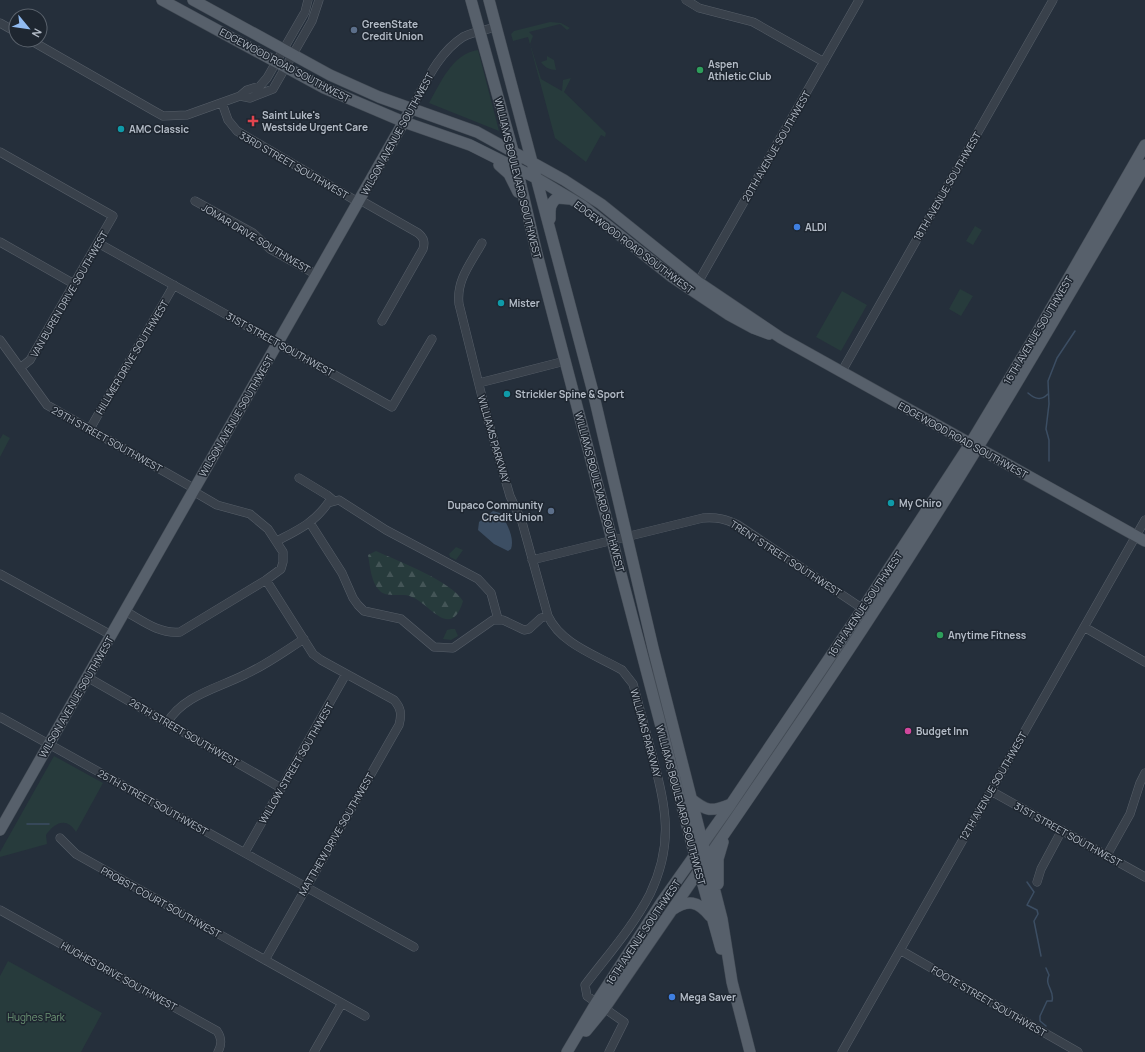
<svg xmlns="http://www.w3.org/2000/svg" width="1145" height="1052" font-family="Manrope,sans-serif">
<defs>
<pattern id="forest-firs" width="22" height="20" patternUnits="userSpaceOnUse"><rect width="22" height="20" fill="#273b3c"/><path d="M5 1l3.5 6h-7zM16 11l3.5 6h-7z" fill="#445557"/></pattern>
</defs>
<rect width="100%" height="100%" fill="#252f3b"/>
<!-- green -->
<path fill="#273b3c" d="M550,22L561,23L570,28L567,30L560,24L529,32L533,36L530,44L541,79L562,91L563,80L571,78L564,92L606,133L605,137L601,135L586,162L555,138L528,37L513,41L511,34L514,31Z
M478,50L499,131L429,103C441,82 452,54 478,50Z
M547,56L554,60L556,70C550,70 544,67 541,62L547,60Z
M975,226L982,230L973,245L966,241Z
M960,289L973,296L961,316L949,309Z
M842,291L867,305L841,351L816,337Z
M3,434L10,438L0,457V439Z
M456,547L463,550L456,560L450,557L449,554Z
M451,629H455L458,636L451,640L443,639L447,630Z
M54,756L103,783L76,832C67,817 55,822 46,835L47,844L0,857V852Z
M8,961L102,1013L81,1052H0V976Z"/>
<!-- forest -->
<path fill="url(#forest-firs)" d="M376,551C398,561 451,581 463,601C451,641 430,604 412,597C403,592 386,599 379,590C371,582 370,566 368,555Z"/>
<!-- water -->
<path fill="#3c4e63" d="M493,511L500,513C506,521 515,538 511,549L508,551L494,544L478,530L479,522Z"/>
<g fill="none" stroke-linecap="round" stroke-linejoin="round">
<!-- stream -->
<path stroke="#3c4e63" stroke-width="1.5" d="M1028,393C1035,399 1041,401 1048,394
M1049,461V440L1046,429L1049,404L1048,381L1057,358L1075,331
M27,824H49
M1027,882L1034,892L1027,905L1037,910L1038,914L1034,921L1041,956
M1046,968L1049,975C1044,986 1055,990 1052,1001H1047L1040,1016V1021L1046,1026"/>
<!-- minor casing -->
<g stroke="#575f69" stroke-width="9">
<path id="minor" d="M686,0L699,8L753,22L824,62
M0,23L16,32
M30,40L154,111L163,116L187,115L240,96L247,90L260,86L267,78L305,12L308,0
M240,96L250,98L273,89L312,21L319,0
M222,103L228,120L237,131L358,202
M411,109C425,84 438,53 463,37C472,32 485,30 496,27
M0,152L113,216L30,360L20,368
M360,200L418,233C424,238 425,242 423,249L382,321
M195,201L253,233L270,249L317,275
M0,242L74,284
M98,243L392,407L432,339
M482,243C471,263 456,280 459,304L487,417L510,496L522,522L548,616C561,644 596,655 622,670L633,684C640,709 646,733 653,758C666,808 674,844 650,894C633,927 607,956 585,985L587,996L624,1022L609,1052
M696,286L859,0
M0,340L47,405L195,489
M842,371L1053,0
M479,383L565,361
M90,429C117,380 147,333 174,285
M299,478L327,495L333,500
M193,491L217,505L250,514L268,529L283,552V562L281,569L266,580L313,654L321,660L394,700C401,708 402,714 399,725L265,960
M310,523L342,573L353,598L358,605L364,611L401,619L434,647L453,648L493,620H503L524,630L529,629L541,618L548,616
M277,541C298,530 314,523 328,503L339,500L386,530L478,579L491,593L498,619
M532,560L703,518C717,517 726,519 738,525L872,615
M0,574L111,635
M125,611C143,621 159,634 180,632L266,580
M1084,627L1145,662
M87,677L281,788
M0,717L414,947
M167,723C183,695 219,688 246,674C266,665 285,651 304,639
M991,791L1145,877
M60,838L76,854L365,1016
M245,852L346,674
M1107,855L1130,814L1140,783L1145,773
M1037,882L1041,869L1062,830
M0,910L217,1031C222,1038 222,1044 218,1052
M900,950L1078,1052
M314,1052L342,1003
M842,1052L1145,520"/>
</g>
<!-- major casing -->
<g stroke="#424a54" stroke-width="12">
<path id="major" d="M162,0L324,88L404,122L470,145L536,178L583,206L672,277L729,315L753,328L769,334
M193,0L330,75L379,97L477,132L564,180L601,204L698,282L781,338L1145,541
M471,0L513,151L537,254L695,856L721,949
M489,0L593,392L653,648L722,919L732,982L750,1052
M499,165L509,174L518,192
M550,219C550,210 549,204 557,198L570,199
M690,798C707,812 711,812 731,804
M0,830L411,109
M718,884V859L723,842
M672,910C688,899 698,901 710,916
M586,1031L604,1009C694,877 786,747 873,613C969,467 1057,316 1145,165
M567,1052L596,1003L661,903L731,804L863,608L970,444L1038,331L1145,145"/>
</g>
<!-- minor -->
<use href="#minor" stroke="#39414b" stroke-width="8"/>
<!-- major -->
<use href="#major" stroke="#57606b" stroke-width="11"/>
</g>
<!-- markers -->
<g fill="#5c6f8a" stroke="#1e2630" stroke-width="1.5">
<circle cx="354" cy="30" r="4"/>
<circle cx="551" cy="511" r="4"/>
</g>
<g fill="#2e9e5b" stroke="#1e2630" stroke-width="1.5">
<circle cx="700" cy="70" r="4"/>
<circle cx="940" cy="635" r="4"/>
</g>
<path fill="#e0444e" stroke="#1e2630" stroke-width="1.5" d="M251 115h4v4h4v4h-4v4h-4v-4h-4v-4h4z"/>
<g fill="#0f9aa8" stroke="#1e2630" stroke-width="1.5">
<circle cx="121" cy="129" r="4"/>
<circle cx="501" cy="303" r="4"/>
<circle cx="507" cy="394" r="4"/>
<circle cx="891" cy="503" r="4"/>
</g>
<g fill="#3f7fe0" stroke="#1e2630" stroke-width="1.5">
<circle cx="797" cy="227" r="4"/>
<circle cx="672" cy="997" r="4"/>
</g>
<circle fill="#d1479c" stroke="#1e2630" stroke-width="1.5" cx="908" cy="731" r="4"/>
<g text-anchor="middle" dominant-baseline="central" stroke-width="3" stroke-linejoin="round" paint-order="stroke">
<!-- poi labels -->
<g font-size="10" font-weight="bold" fill="#b4bcc7" stroke="#1e2630" text-anchor="start">
<text x="362" y="24">GreenState<tspan x="362" dy="12">Credit Union</tspan></text>
<text x="708" y="64">Aspen<tspan x="708" dy="12">Athletic Club</tspan></text>
<text x="262" y="115">Saint Luke's<tspan x="262" dy="12">Westside Urgent Care</tspan></text>
<text x="129" y="129">AMC Classic</text>
<text x="805" y="227">ALDI</text>
<text x="509" y="303">Mister</text>
<text x="515" y="394">Strickler Spine &amp; Sport</text>
<text x="899" y="503">My Chiro</text>
<text x="543" y="505" text-anchor="end">Dupaco Community<tspan x="543" dy="12">Credit Union</tspan></text>
<text x="948" y="635">Anytime Fitness</text>
<text x="916" y="731">Budget Inn</text>
<text x="680" y="997">Mega Saver</text>
</g>
<!-- street labels -->
<g font-size="10" fill="#b4bcc7" stroke="#1e2630">
<text transform="translate(285 65) rotate(28)">EDGEWOOD ROAD SOUTHWEST</text>
<text transform="translate(397 134) rotate(-61)">WILSON AVENUE SOUTHWEST</text>
<text transform="translate(776 146) rotate(-60)">20TH AVENUE SOUTHWEST</text>
<text transform="translate(294 165) rotate(30)">33RD STREET SOUTHWEST</text>
<text transform="translate(518 178) rotate(76)">WILLIAMS BOULEVARD SOUTHWEST</text>
<text transform="translate(947 186) rotate(-60)">18TH AVENUE SOUTHWEST</text>
<text transform="translate(256 238) rotate(31)">JOMAR DRIVE SOUTHWEST</text>
<text transform="translate(634 247) rotate(37)">EDGEWOOD ROAD SOUTHWEST</text>
<text transform="translate(69 294) rotate(-60)">VAN BUREN DRIVE SOUTHWEST</text>
<text transform="translate(1038 330) rotate(-59)">16TH AVENUE SOUTHWEST</text>
<text transform="translate(280 344) rotate(29)">31ST STREET SOUTHWEST</text>
<text transform="translate(132 357) rotate(-59)">HILLMER DRIVE SOUTHWEST</text>
<text transform="translate(236 416) rotate(-60)">WILSON AVENUE SOUTHWEST</text>
<text transform="translate(107 439) rotate(29)">29TH STREET SOUTHWEST</text>
<text transform="translate(494 439) rotate(74)">WILLIAMS PARKWAY</text>
<text transform="translate(963 440) rotate(29)">EDGEWOOD ROAD SOUTHWEST</text>
<text transform="translate(600 492) rotate(75)">WILLIAMS BOULEVARD SOUTHWEST</text>
<text transform="translate(786 558) rotate(33)">TRENT STREET SOUTHWEST</text>
<text transform="translate(865 604) rotate(-56)">16TH AVENUE SOUTHWEST</text>
<text transform="translate(76 697) rotate(-60)">WILSON AVENUE SOUTHWEST</text>
<text transform="translate(184 732) rotate(30)">26TH STREET SOUTHWEST</text>
<text transform="translate(646 733) rotate(75)">WILLIAMS PARKWAY</text>
<text transform="translate(296 763) rotate(-60)">WILLOW STREET SOUTHWEST</text>
<text transform="translate(993 786) rotate(-60)">12TH AVENUE SOUTHWEST</text>
<text transform="translate(153 802) rotate(29)">25TH STREET SOUTHWEST</text>
<text transform="translate(681 805) rotate(75)">WILLIAMS BOULEVARD SOUTHWEST</text>
<text transform="translate(336 834) rotate(-60)">MATTHEW DRIVE SOUTHWEST</text>
<text transform="translate(1068 834) rotate(29)">31ST STREET SOUTHWEST</text>
<text transform="translate(161 902) rotate(29)">PROBST COURT SOUTHWEST</text>
<text transform="translate(643 932) rotate(-56)">16TH AVENUE SOUTHWEST</text>
<text transform="translate(119 976) rotate(29)">HUGHES DRIVE SOUTHWEST</text>
<text transform="translate(989 1001) rotate(30)">FOOTE STREET SOUTHWEST</text>
</g>
<!-- park labels -->
<g font-size="10" fill="#6d9675" stroke="#1e2630">
<text x="36" y="1017">Hughes Park</text>
</g>
</g>
<!-- north arrow -->
<g transform="translate(28 28) rotate(119)"><circle r="19" fill="#1e2630" stroke="#5a626c"/>
<path d="M0-3L7 15L0 10L-7 15Z" fill="#90baf0"/>
<text y="-6" font-size="11" font-weight="bold" text-anchor="middle" fill="#b4bcc7">N</text>
</g>
</svg>
